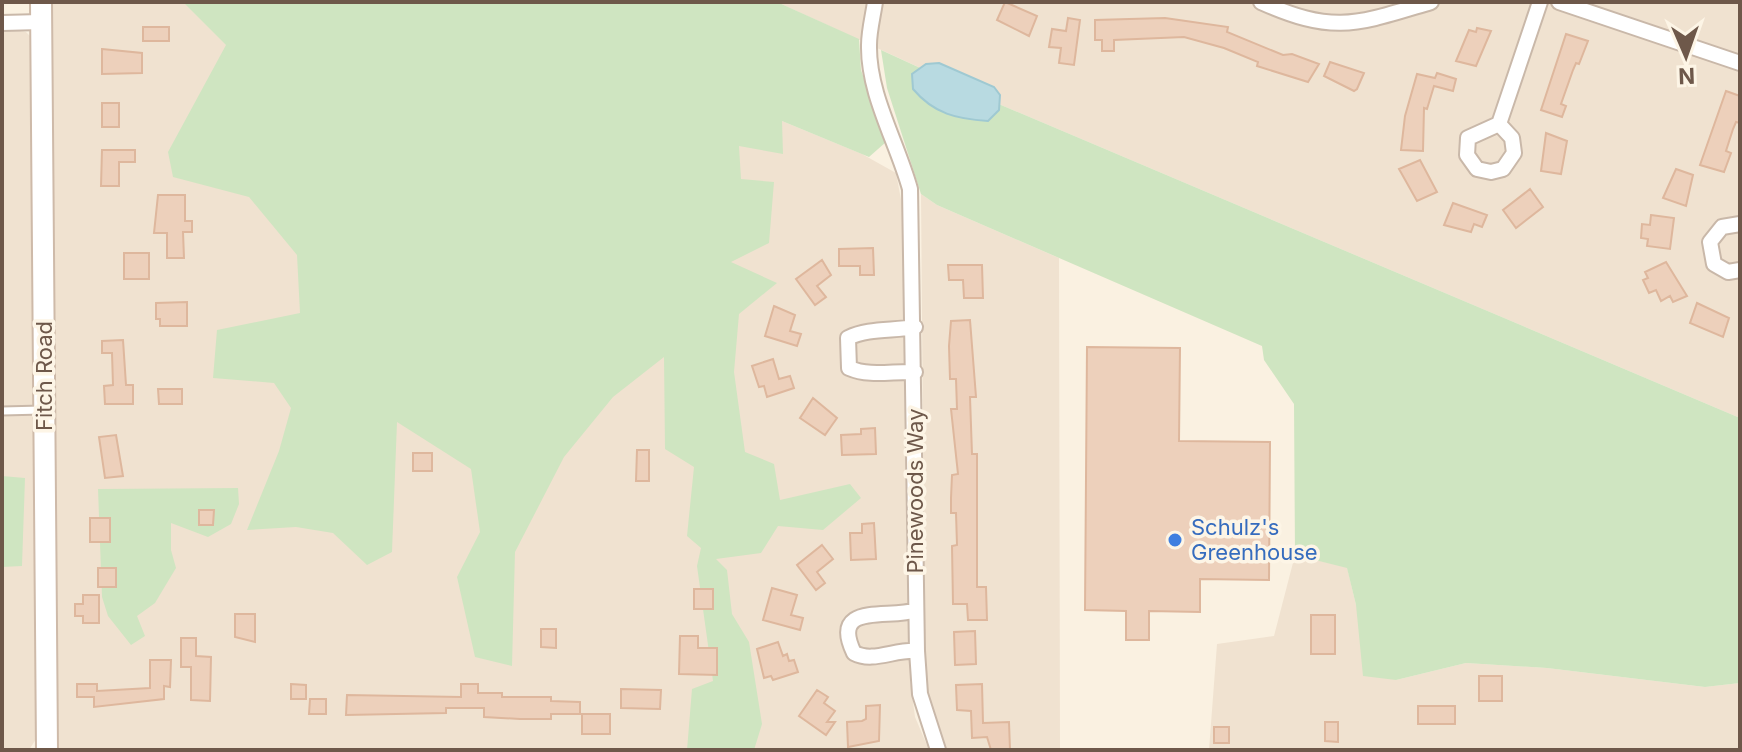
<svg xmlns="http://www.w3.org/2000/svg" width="1742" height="752" font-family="Inter,sans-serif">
<rect width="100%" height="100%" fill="#faf1e1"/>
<!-- residential -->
<path fill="#f0e2d0" d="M48,2H493L862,154L896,173L903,210L910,679L915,717L929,750H56Z
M777,2H1740V418L1001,105Z
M2,28L26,32L32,38L36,739L29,750H2Z
M921,194L937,205L1059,258L1060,750H946L925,683Z
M1295,555L1347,567L1356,605L1396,680L1466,663L1547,668L1705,687L1740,683V750H1209L1217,644L1274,636Z"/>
<!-- green -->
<path fill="#cfe5c1" d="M183,2H777L859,39L861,70L886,142L869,157L782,121L783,154L739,146L741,179L774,182L769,243L731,262L777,283L739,314L734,372L745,452L774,464L780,500L850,484L861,498L823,530L778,526L761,553L716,559L727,570L732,614L749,642L762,724L754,750H687L692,689L713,681L697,566L701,548L687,536L694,467L665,449L664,357L613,397L564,457L515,552L512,666L475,657L457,577L480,532L471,469L397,422L392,552L367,565L333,533L296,527L247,530L279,451L291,408L274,383L213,378L217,330L300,313L297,255L249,197L173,177L168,152L226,45Z
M881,50L1001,105L1740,418V683L1705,687L1547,668L1466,663L1396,680L1363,676L1356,605L1347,568L1295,555L1294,404L1264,360L1262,346L937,205L921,194L887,88Z
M2,476L25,478L22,566L2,567Z
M238,488L239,504L231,524L208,537L171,523V550L176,568L155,603L137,616L145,636L131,645L108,616L102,597L98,489Z"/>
<!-- water -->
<path fill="#b8dae1" stroke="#9fc9d2" stroke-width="2" d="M939,63L994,87L1000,95L999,110L988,121C957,119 934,114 913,89L912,74L926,64Z"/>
<!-- building -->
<path fill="#edd0bb" stroke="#deb79d" stroke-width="2" d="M1005,2L1037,16L1029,36L997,20Z
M1068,18L1080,20L1074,65L1059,63L1061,48L1049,47L1052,29L1066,31Z
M1165,18L1228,27L1227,32L1283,55L1292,54L1319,64L1308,82L1257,66L1258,62L1224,48L1184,37L1114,40V51H1102V40H1095V20Z
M143,27H169V41H143Z
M1477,28L1491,31L1476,66L1456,61L1469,30L1476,32Z
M1566,34L1588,41L1579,64L1576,63L1573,70L1561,104L1566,106L1562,117L1541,110Z
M102,49L142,53V73L102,74Z
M1330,62L1364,73L1357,89L1354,91L1324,76Z
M1437,73L1456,79L1453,91L1434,86L1427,109L1424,108L1423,151L1401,150L1405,116L1417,74L1435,78Z
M1726,91L1740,96V123L1736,122L1733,129L1726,151L1731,153L1724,172L1700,165Z
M102,103H119V127H102Z
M1546,133L1567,141L1561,174L1541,171Z
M102,150H135V162H119V186H101Z
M1420,160L1437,192L1417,201L1399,169Z
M1676,169L1693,175L1686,206L1663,198Z
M1530,189L1543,207L1516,228L1503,210Z
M158,195H185V221H192V232H183L184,258H167V233H154Z
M1453,203L1487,215L1482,227L1474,224L1471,232L1444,225Z
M1651,215L1674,218L1670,249L1647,246L1648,239L1641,238L1642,224L1650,225Z
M873,248L874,275H860V266H839V249Z
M124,253H149V279H124Z
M822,260L831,275L817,286L826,297L815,305L796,279Z
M1666,262L1687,296L1673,302L1670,296L1661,301L1656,290L1649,293L1643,280L1648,278L1645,272Z
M948,265H982L983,298H964L963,280H949Z
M187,302V326H160V319H156V303Z
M1697,303L1729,318L1723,337L1690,323Z
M774,306L795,315L790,331L801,334L797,346L765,336Z
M970,320L976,397H970L972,454H977V587H986L987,620H968L967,604H953L952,546L957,545L956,513H951V498L952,475L958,474L951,409H957L956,379H950L949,346L951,321Z
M123,340L126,385H133V404H105L104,386L113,385L112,353H102V341Z
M1087,347L1180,348L1179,441L1270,442L1269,580L1200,579V612L1149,611V640H1126V611L1085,610Z
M773,359L779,379L790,376L794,388L767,397L764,386L759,387L752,366Z
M158,389H182V404H159Z
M813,398L837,418L825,435L800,418Z
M875,428L876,454L842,455L841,435L861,434V429Z
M116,435L123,476L105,478L99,437Z
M637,450H649V481H636Z
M413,453H432V471H413Z
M199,510H214L213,525H199Z
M90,518H110V542H90Z
M874,523L876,559L851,560L850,533H862V524Z
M822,545L833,559L817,572L825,583L816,590L797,565Z
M98,568H116V587H98Z
M772,588L797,595L791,615L803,618L800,630L763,620Z
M694,589H713V609H694Z
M83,595H99V623H83V616H75V604H83Z
M235,614H255V642L235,637Z
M1311,615H1335V654H1311Z
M541,629H556V648L541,647Z
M975,631L976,664L955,665L954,632Z
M680,636H698V648H717V675L679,674Z
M181,638H196V656L211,657L210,701L191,700V667H181Z
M778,642L783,656L787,654L789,661L794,660L798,672L773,680L771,676L764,678L757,649Z
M150,660H171L170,687L164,686V699L94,707V697H77V684H97V691L150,688Z
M1479,676H1502V701H1479Z
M291,684L306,685V699H291Z
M461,684H478V693H502V697H551V701L580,702V714H551V719H520L484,717V708H446V713L346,715L347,695L461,697Z
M982,684L983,723L1009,722L1010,750H991L987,737L972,738L971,711L957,710L956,685Z
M621,689L661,690L660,709L621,708Z
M817,690L828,697L824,703L835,711L827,722H835L826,735L799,716Z
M310,699H326V714H309Z
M880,705L879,741L848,747L847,722L862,721L866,719V706Z
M1418,706H1455V724H1418Z
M582,714H610V734H582Z
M1325,722H1338V742L1325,741Z
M1214,727H1229V743H1214Z"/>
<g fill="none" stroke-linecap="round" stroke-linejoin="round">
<!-- lane casing -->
<g stroke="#c9b8a9" stroke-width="11">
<path id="lane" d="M2,411L42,410"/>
</g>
<!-- street casing -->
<g stroke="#c9b8a9" stroke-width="18">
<path id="street" d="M875,2C873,16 869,31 869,45C868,94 897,142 910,189L917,651L920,694L938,750
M1261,2C1335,35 1357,24 1431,2
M1559,2L1740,63
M2,23L41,22
M1499,124L1512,138L1514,153L1503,169L1491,172L1477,169L1467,155L1468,138Z
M1499,124L1540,2
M1740,224L1722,227L1710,242L1714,264L1728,272L1740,270
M915,327C892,331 868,328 848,338L849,368C870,377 892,371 915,372
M916,610C890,620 829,601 854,653C873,663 895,649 917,651"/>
</g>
<!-- secondary casing -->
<g stroke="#cebaa9" stroke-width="24">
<path id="secondary" d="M41,2L47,750"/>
</g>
<!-- lane -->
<use href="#lane" stroke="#fff" stroke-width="7"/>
<!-- street -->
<use href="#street" stroke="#fff" stroke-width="14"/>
<!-- secondary -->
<use href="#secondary" stroke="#fff" stroke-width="20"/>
</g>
<!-- markers -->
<circle fill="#3f7fe0" stroke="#fdf5e6" stroke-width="3" cx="1175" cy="540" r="8"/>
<g text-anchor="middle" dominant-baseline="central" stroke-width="7" stroke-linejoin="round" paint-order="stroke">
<!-- street labels -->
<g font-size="22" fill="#6e584a" stroke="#fdf5e6">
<text transform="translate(44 376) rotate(-90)">Fitch Road</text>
<text transform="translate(915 491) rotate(-90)">Pinewoods Way</text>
</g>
<!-- shop labels -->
<g font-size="22" fill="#366cbe" stroke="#fdf5e6" text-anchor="start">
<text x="1191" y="527">Schulz's<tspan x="1191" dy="25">Greenhouse</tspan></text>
</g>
</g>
<!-- border -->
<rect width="1742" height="752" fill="none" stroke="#6e584a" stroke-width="8"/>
<!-- north arrow -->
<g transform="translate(1686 56) rotate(178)" stroke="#fdf5e6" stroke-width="6" paint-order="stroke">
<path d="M0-6L14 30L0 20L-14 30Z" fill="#6e584a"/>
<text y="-12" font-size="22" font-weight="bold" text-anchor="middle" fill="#6e584a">N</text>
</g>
</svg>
